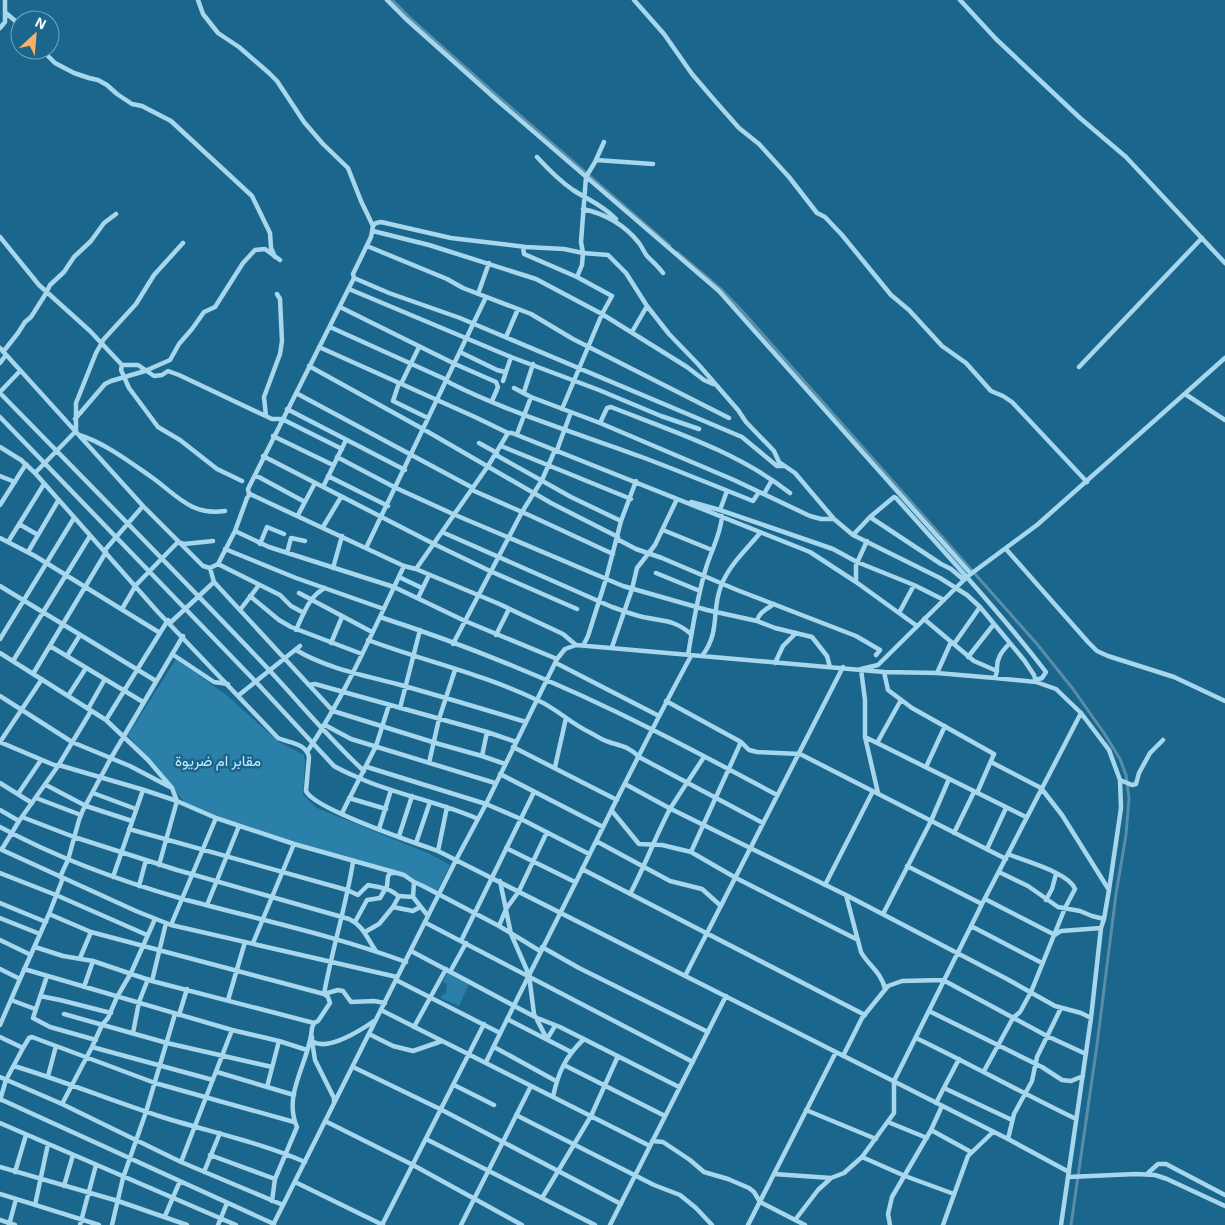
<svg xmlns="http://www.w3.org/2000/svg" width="1225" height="1225" font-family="'Exo 2',Vazirmatn,sans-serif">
<rect width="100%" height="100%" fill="#1b668d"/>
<!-- green -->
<path fill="#2b80a9" d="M176,659L225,694L279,742L304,755L305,761L303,795L317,808L430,854L450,865L436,893L401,873L307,847L188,806L128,735Z
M447,973L469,984L459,1006L441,998L442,995L446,994L447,984L443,982Z"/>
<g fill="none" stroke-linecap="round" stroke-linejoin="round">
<!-- canal -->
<path stroke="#598da8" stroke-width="3" d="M392,0L410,18L501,99L670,246
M677,252L722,290L743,312L1037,644L1073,689L1104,733L1120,759L1126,775L1129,798L1126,835L1116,894L1097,1045L1071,1225"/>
<!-- minor -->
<path stroke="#a7d7ed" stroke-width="4.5" d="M198,0L203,14L218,33L239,47L269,73L277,81L304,122L323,144L348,168L361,201L373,226
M387,0L406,19L498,101L719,291L971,574
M634,0L664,34L692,74L716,102L739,128L759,144L789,177L817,213L825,217L842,235L891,295L909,310L942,346L966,363L991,391L1003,396L1012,402L1087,482
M960,0L996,39L1080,118L1126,157L1225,263
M6,13L20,25
M0,28L5,22V0
M42,50L55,63L74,73L89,78L98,80L107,85L117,94L132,104L142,106L171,121L252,196L270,233L271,248L275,257
M537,157C548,169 560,181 573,190C590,201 601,204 616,219
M596,160L653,164
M583,209C606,214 624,224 639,243C642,247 644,252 647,256C653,262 658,266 663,273
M373,231L429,245L536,279L602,314L687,367L704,380L713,384
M0,237L39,285L90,331L122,365H138L154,376L162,375L168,371L179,375L272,419H282L342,449
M367,246L447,279L463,288L531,314L573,339L729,418
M523,247L524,254L577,277L612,296L602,314L562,409
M577,277L582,265L583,253L581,242L586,177L595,162L604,142
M354,278L389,293L460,318L742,437L777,466H783
M349,289L511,357L599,390L661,416L699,429
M478,294L489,263
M340,307L455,364L496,382L498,387L492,401
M330,327L447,380L450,383C510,413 576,433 639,456C677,470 715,486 753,501L759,492
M632,332L647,306
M506,337L518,309
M319,347L475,417L508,433
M0,348L143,506L203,566L210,568L218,564L235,531L247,498L250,494L404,566L416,569L488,466L508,433H512L810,552L856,582L917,626
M3,352L18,333L25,322L31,317L45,295L50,285L64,272L74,257L91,241L104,223L116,214
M460,352L497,370L505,372
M0,363L6,355
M122,365L121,370L129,388L158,427L180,440L217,469L242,481
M309,366L423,429L551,503L618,537
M1079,367L1202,238
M503,381L511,357
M399,383L393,401L428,418
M401,384L419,347
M514,388L531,397L600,423L734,480L810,516L821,519H834
M0,392L20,371
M524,392L533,364
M0,393C85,480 171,567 255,655C292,693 325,735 364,771
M296,393L473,488
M1185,394L1225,420
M287,409L405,470
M266,416L264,397L280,354L282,341L280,299L277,294
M0,417L256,682L334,766C344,772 355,776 366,781C403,796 442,803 478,819
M75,419L105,384L111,381L145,371L170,360L179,344L192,329L204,312L215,307L243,263L255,250L265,249L280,260
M600,423L607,408L611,407C672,431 738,452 790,493
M517,434L531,397
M79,435C103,442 130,462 150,476C176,494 190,516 225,511
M273,436L333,465
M479,443L497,453
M501,446L631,499
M0,447L21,460L35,473L157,611L278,738C289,743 306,743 309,757L306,791C314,809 415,843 438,851L1008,1139L1069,1172
M557,450L571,412
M496,455L571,497L621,521
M263,456L434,544L490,571L577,609
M337,457L396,488L453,514L623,586L707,610L757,621L775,628L812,637L827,656L830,667
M35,473L76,431V403L96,353L104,339L136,304L154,275L183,243
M255,475L305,502
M0,476L15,482
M328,476L388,506
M323,487L346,440
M472,490L531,516L613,554
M249,494L248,489L354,278L353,274L371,237L373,226L376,223L381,222L451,238L526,247L564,249L583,253L608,255L626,273L647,306L669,334L698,364L738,410L746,422L774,451L779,462L795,473L834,519L853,535L940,578L967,595L980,607L1024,660L1034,675L1036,682
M764,494L772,480
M691,502L720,510L833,549L857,562L914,585L944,600
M0,505L26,464
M720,510L727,491
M298,515L315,483
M870,517L941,564L951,569L964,580
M19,524L38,535
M323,527L341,497
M663,530L712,550
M235,531L269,547L394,587L465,621L557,659
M442,532L612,607C621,610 630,614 639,616C662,622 672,618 691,634
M853,535L870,517L894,497L896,498C947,555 999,611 1046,672L1042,678L1036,680
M0,538L35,556L160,633
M617,539L636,549L662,558L737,590L856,636L880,650L876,655
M8,542L44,484
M260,544L267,527L284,534
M366,548L486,297
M225,549L296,578L384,609
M1006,549L1088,642L1097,651L1108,656L1174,677L1225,701
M105,550L143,506
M28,552L58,501
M287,553L291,538L305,541
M218,564L280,595L291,606L304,613
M210,568L214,582L333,711L439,744L482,756L505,764
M333,568L342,536
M416,569L497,603L563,634L576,645
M656,573L700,591
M399,577L422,588
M856,582V565L867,541
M0,586L156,681
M299,593L372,632
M250,596L279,620L291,627L362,654
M418,598L429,575
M122,609L136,585L178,542L184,544L213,541
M240,610L259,585
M899,613L914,585
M380,617C472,647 566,686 653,730C695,751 736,773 777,795
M924,619L974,661L997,671L995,678
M757,621C759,612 767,609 774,604
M170,623L214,582
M296,630C303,615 309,596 325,588
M496,635L509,609
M0,639L74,518
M368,640C424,661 483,674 537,700C556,708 570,723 589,732C595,735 602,740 609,742C621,746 630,747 639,757L763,823
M331,643L342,617
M453,644L522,512L542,480L555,450
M954,644L980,607
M50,646L143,702
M583,646L588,636L606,579L621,521L636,481
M612,647L632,589L637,568L655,545L677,499
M296,650C326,668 363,675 397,684C440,696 483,709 526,722
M0,653L106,720L148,760L172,788L177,801L159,865
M172,654L214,682L228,684
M688,655C693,626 697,597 706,568C711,551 721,534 722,516
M67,656L80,635
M702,656C721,631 711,611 721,586C729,565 746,550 760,533
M968,657L994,624
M13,661L90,536
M556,663L659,716
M775,663L783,646L796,633
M997,671C996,659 1001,652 1010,643
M884,672L888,690L912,708L994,754L977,793
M937,673L951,642
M33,674L106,552
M309,685L315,684L487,732L516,742
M239,695L300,646
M0,696L72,742L130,766L170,787
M68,696L86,668
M666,701L741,742L691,852
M400,708L420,630
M88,709L105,679
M106,720L168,620
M325,725L351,739L495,783
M865,737L1026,817
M0,742L54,765L62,766L144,790L177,801L216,818L294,844L404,875L414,882L423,886L499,926L540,951
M0,742L42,679
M741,742L749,750L757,752L800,754L1006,859
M877,743L901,700
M513,747L617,800
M307,752C346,694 374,629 404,566
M482,756L487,732
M991,762L1041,788L1062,815L1109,890
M429,763L439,719L455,670
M367,767L486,804L521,819L589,854
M555,767L566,718
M926,767L945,726
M500,774L603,827
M1120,780L1132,785L1136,784L1139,773L1150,753L1163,740
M0,783L32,803
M625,784L671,809L846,895L1007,979L1055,1006L1081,1013L1091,1018
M46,785L86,806L132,821
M93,793L136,809
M878,793L865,737V700L861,669L878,665L968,576L1037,525L1225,358
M18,794L41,760
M36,798L81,815
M349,798L386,809
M0,810L19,821
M612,811L639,844L662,845L691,852L736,878L858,940
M342,813L376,746L389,705
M22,817L74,837L177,870L349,919C364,926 367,939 376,951
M0,827C57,858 120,881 183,899C257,919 333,935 406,962
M129,829L347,890L358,895L368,885C378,887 391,888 398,896
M379,829L391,790
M954,833L974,792
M399,836L412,796
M596,841L670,881L702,889L721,906
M416,843L430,802
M506,848L575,882
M0,849L136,911L171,925L397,977
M2,849L19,821L58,766L91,711
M987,849L1006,808
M438,851L447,807
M907,866L982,904
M582,869L865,1015
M999,872L1028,886L1058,907L1080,911L1092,916L1104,919
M0,873L56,895L147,935
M60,877L68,860L79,820L83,810L111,758L183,636
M113,877L143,790
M500,881L511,934L529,975L534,1014L547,1039
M825,885L873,791
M139,886L146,860
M630,894C645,866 655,837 670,809C681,791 693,774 704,757
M846,895L861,952C868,965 882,973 885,989
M413,897L414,882
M985,899L1055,935L1061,931L1101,928
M1046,900L1052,889L1056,874
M0,903L46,922
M207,905L239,826
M393,907L413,911L420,907
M49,914L91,932L324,994L338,990L343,991L351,1002L374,1001L385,1003
M883,914L931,821L949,779
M0,918L40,934
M355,922L367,900L380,898L387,886L388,876L391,873H396
M426,923L693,1062
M171,925L216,818
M499,926L506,909L519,891L547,832
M971,926L1042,963
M365,932L379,924L393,907L399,896L413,897L428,916
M0,940L31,955
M461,941L534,792
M253,943L294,844
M35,947L63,956L93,961L152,981L314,1023
M542,947L579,968L708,1032
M411,951L537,1018L560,1027L679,1087
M80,958L91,932
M0,969L20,979L0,1025
M24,969L232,1030L279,1041L307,1050
M450,972L466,943
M47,976L33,1018L50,1027L96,1040
M685,976L843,667
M20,979L49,914L63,878
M396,980L500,1033
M152,981L166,923
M84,987L93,961
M40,996L60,1000L111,1013
M11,1000L35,1009
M228,1000L245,942
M381,1010L650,1146
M929,1011L1042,1067L1062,1080L1071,1081L1083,1076
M64,1014L167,1043L272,1067
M179,1015L187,989
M507,1019L571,1052
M414,1027L446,969
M133,1033L139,1002L148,979
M369,1034L393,1046L413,1051L442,1041
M0,1037L23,1048L6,1080L0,1100
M312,1037V1041C327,1052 361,1030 374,1021
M916,1038C970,1064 1022,1093 1076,1119
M547,1039L555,1026
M312,1041L315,1060L334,1098V1102
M92,1047L213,1080
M494,1047L556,1081
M23,1048L29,1038L32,1037L155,1083L294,1122
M843,1056L862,1018L888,986L902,981L943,980L1047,1036L1086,1054
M486,1062C527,978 570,895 611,811C637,759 663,707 691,656
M564,1065L665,1116
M14,1066C64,1081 112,1101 162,1117C210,1132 259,1142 305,1162
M353,1067L442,1110L621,1204
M984,1071L1013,1018L1020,1012L1031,992L1065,908L1075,889C1070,873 1024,861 1008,854
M217,1072L294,1095
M48,1076L56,1046
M0,1077L62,1104L181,1162L283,1205
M454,1085L494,1105
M267,1087L279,1041
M944,1088L1012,1120
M553,1097C558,1072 566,1056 584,1039
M0,1099L274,1224
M936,1103L959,1059
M62,1104L92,1047L102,1025L108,1018L117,997L131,973L155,919
M806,1110L876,1139
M516,1115L654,1185L680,1195L696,1208L712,1225
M325,1121L413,1165L522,1225
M888,1122L927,1138
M0,1123L236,1225
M931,1130L971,1152
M426,1139L595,1225
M1008,1139L1014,1114L1032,1081L1037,1057L1061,1008
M652,1141L663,1142L690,1160L704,1172L728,1179L749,1188L754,1192L760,1202L805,1225
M210,1155L275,1179
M862,1157L905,1176L954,1194
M181,1162L232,1030
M0,1167L118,1201L187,1225
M15,1172L26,1135
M204,1172L220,1133
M774,1174L831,1178L844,1173L862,1157L894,1113V1081L982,904L1081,713
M1147,1174L1158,1164H1166L1225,1195
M1068,1177L1136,1174L1155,1175L1167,1179L1225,1206
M295,1182L383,1225
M64,1186L73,1155
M0,1194L99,1225
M542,1198L591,1116L618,1056
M272,1201L275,1179L297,1127C282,1094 310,1061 312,1028L314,1023L318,1021L330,1003L328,997L324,994C332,950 346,906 353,862
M35,1205L48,1144
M165,1216L180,1181
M0,1220L15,1225
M795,1220L818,1190L830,1179
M9,1225L16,1199
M80,1225L96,1165
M112,1225L123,1178L146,1112L175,1014
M218,1225L227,1203
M273,1225L456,860L486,804L557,659L565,649L576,645L884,672L937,673L995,678L1036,682L1056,689L1081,713L1109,750L1120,780L1121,808L1109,890L1104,919L1101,928L1091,1018L1061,1225
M382,1225L484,1024
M461,1225L531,1086
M610,1225L726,996
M748,1225L836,1052
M890,1225L888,1214L892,1197L931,1130L942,1106
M943,1225L968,1156L993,1132"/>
</g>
<g text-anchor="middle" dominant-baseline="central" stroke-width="5" stroke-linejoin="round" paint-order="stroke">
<!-- park labels -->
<g font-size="15" fill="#cdebfa" stroke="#1b668d">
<text x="218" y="760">مقابر ام ضريوة</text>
</g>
</g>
<!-- north arrow -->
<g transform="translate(35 35) rotate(26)"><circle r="24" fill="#1b668d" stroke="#76a3bb"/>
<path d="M0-4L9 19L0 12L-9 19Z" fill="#ffaf63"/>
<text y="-8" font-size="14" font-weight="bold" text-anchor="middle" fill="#ffffff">N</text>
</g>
</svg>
